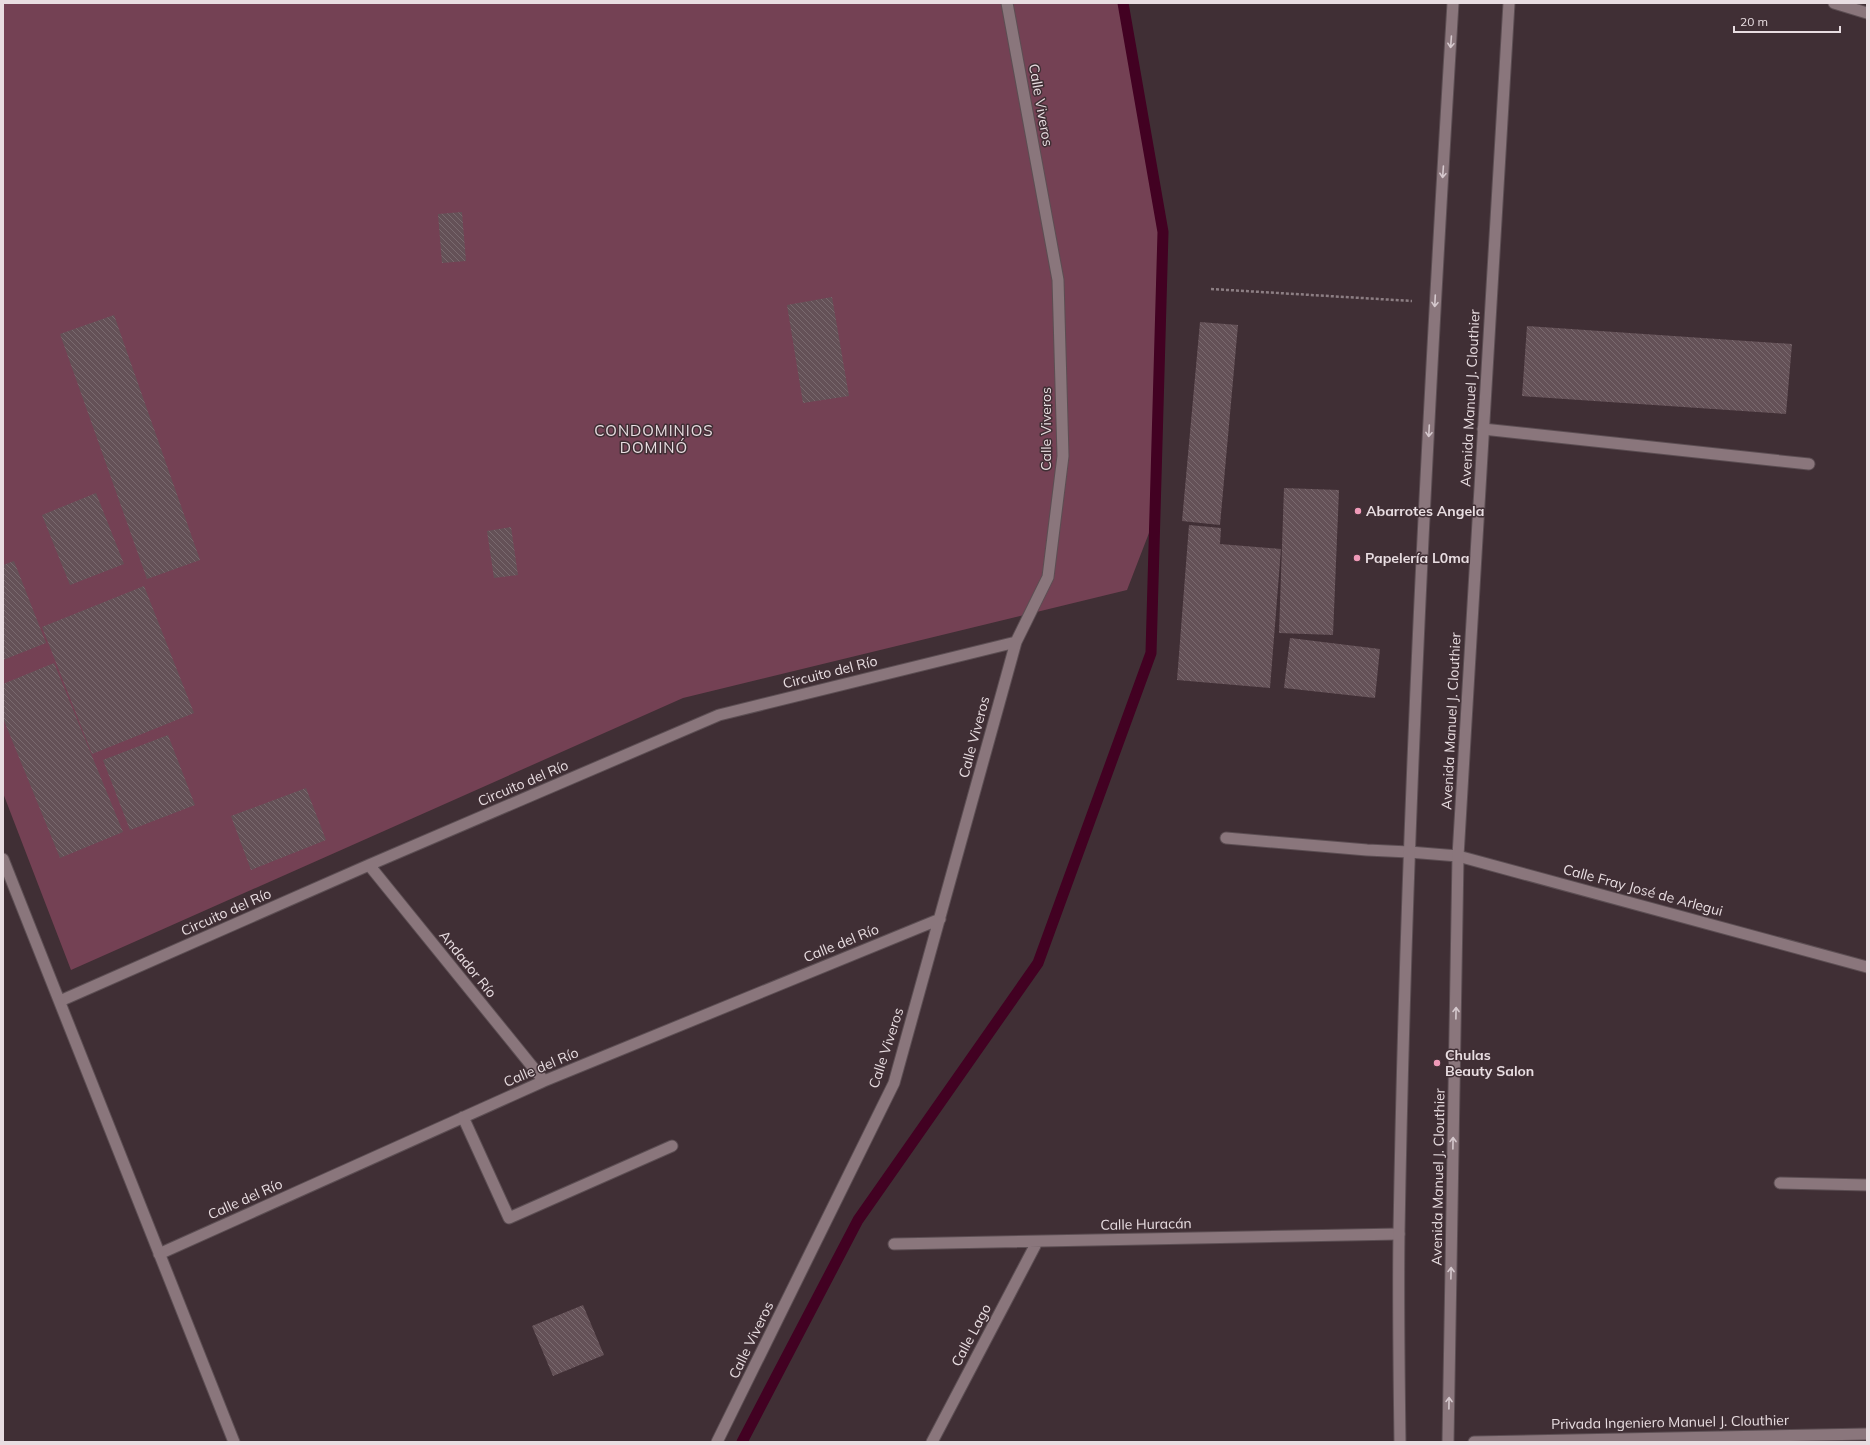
<svg xmlns="http://www.w3.org/2000/svg" width="1870" height="1445" font-family="Mulish,sans-serif">
<defs>
<pattern id="building-back-hatch" width="6" height="6" patternUnits="userSpaceOnUse"><rect width="6" height="6" fill="#645157"/><path d="M-1 5l2 2M0 0l6 6M5-1l2 2" fill="none" stroke="#7a6a6f"/></pattern>
</defs>
<rect width="100%" height="100%" fill="#402f35"/>
<!-- pitch -->
<path fill="#744154" d="M3,3H1123L1162,236L1154,520L1127,590L683,698L71,970L3,793Z"/>
<g fill="none" stroke-linecap="round" stroke-linejoin="round">
<!-- stream -->
<path stroke="#420122" stroke-width="11" d="M742,1442L858,1220L1038,963L1151,653L1163,232L1123,3"/>
</g>
<!-- building -->
<path fill="url(#building-back-hatch)" d="M462,212L466,261L442,263L438,214Z
M832,297L849,396L803,403L787,305Z
M114,315L200,560L147,579L60,334Z
M1200,322L1238,325L1220,525L1182,521Z
M1527,326L1792,344L1786,414L1522,396Z
M1284,488L1339,490L1333,635L1279,633Z
M96,493L124,564L70,585L42,515Z
M1189,525L1221,528L1220,544L1281,549L1270,688L1177,680Z
M511,527L518,575L494,578L487,531Z
M14,561L46,643L3,660V565Z
M144,586L194,713L92,754L42,627Z
M1290,638L1380,649L1375,698L1284,688Z
M54,663L123,832L60,858L3,718V684Z
M168,735L195,805L130,830L103,760Z
M306,788L326,840L251,870L231,816Z
M583,1305L604,1355L553,1376L532,1326Z"/>
<g fill="none" stroke-linecap="round" stroke-linejoin="round">
<!-- service casing -->
<g stroke="#5c4e53" stroke-width="13">
<path id="service" d="M1226,838L1367,850L1409,852"/>
</g>
<!-- minor casing -->
<g stroke="#5c4e53" stroke-width="13">
<path id="minor" d="M1483,429L1809,464
M1409,852L1458,856L1867,967
M3,859L234,1442
M369,865L544,1081
M60,1001L369,865L719,715L1016,642
M463,1117L509,1218L672,1146
M1780,1183L1867,1185
M894,1244L1399,1234
M159,1254L544,1081L940,919
M717,1442L894,1083L1016,642L1048,577L1063,456L1058,280L1007,3
M932,1442L1037,1242
M1474,1442L1867,1434"/>
</g>
<!-- secondary casing -->
<g stroke="#5c4e53" stroke-width="13">
<path id="secondary" d="M1834,3L1867,13
M1400,1442C1399,1372 1398,1302 1399,1232C1406,822 1428,412 1453,3
M1448,1442L1458,856L1509,3"/>
</g>
<!-- path -->
<path stroke="#8c7e83" stroke-width="2.5" stroke-dasharray="3 2" stroke-linecap="butt" d="M1211,289L1412,301"/>
<!-- service -->
<use href="#service" stroke="#8a767c" stroke-width="11"/>
<!-- minor -->
<use href="#minor" stroke="#8a767c" stroke-width="11"/>
<!-- secondary -->
<use href="#secondary" stroke="#8a767c" stroke-width="11"/>
</g>
<!-- one-way arrows -->
<defs><path id="oneway-shaft" d="M-6 0H5M1.5-3L5.5 0L1.5 3" fill="none" stroke-width="1.6" stroke-linecap="round" stroke-linejoin="round"/></defs>
<g stroke="#d5c8cd">
<use href="#oneway-shaft" transform="translate(1451 42) rotate(94)"/>
<use href="#oneway-shaft" transform="translate(1443 172) rotate(94)"/>
<use href="#oneway-shaft" transform="translate(1435 301) rotate(93)"/>
<use href="#oneway-shaft" transform="translate(1429 431) rotate(93)"/>
<use href="#oneway-shaft" transform="translate(1456 1013) rotate(-89)"/>
<use href="#oneway-shaft" transform="translate(1453 1143) rotate(-89)"/>
<use href="#oneway-shaft" transform="translate(1451 1273) rotate(-89)"/>
<use href="#oneway-shaft" transform="translate(1449 1403) rotate(-89)"/>
</g>
<!-- markers -->
<g fill="#ef9ab8" stroke="#402f35" stroke-width="1.5">
<circle cx="1358" cy="511" r="4"/>
<circle cx="1357" cy="558" r="4"/>
<circle cx="1437" cy="1063" r="4"/>
</g>
<g text-anchor="middle" dominant-baseline="central" stroke-width="3" stroke-linejoin="round" paint-order="stroke">
<!-- street labels -->
<g font-size="14" fill="#e8dde1" stroke="#402f35">
<text transform="translate(1041 105) rotate(80)">Calle Viveros</text>
<text transform="translate(1470 398) rotate(-87)">Avenida Manuel J. Clouthier</text>
<text transform="translate(1046 429) rotate(-90)">Calle Viveros</text>
<text transform="translate(830 672) rotate(-14)">Circuito del Río</text>
<text transform="translate(1451 721) rotate(-87)">Avenida Manuel J. Clouthier</text>
<text transform="translate(974 737) rotate(-75)">Calle Viveros</text>
<text transform="translate(523 783) rotate(-23)">Circuito del Río</text>
<text transform="translate(1643 890) rotate(15)">Calle Fray José de Arlegui</text>
<text transform="translate(226 912) rotate(-24)">Circuito del Río</text>
<text transform="translate(841 943) rotate(-22)">Calle del Río</text>
<text transform="translate(468 964) rotate(51)">Andador Río</text>
<text transform="translate(886 1048) rotate(-72)">Calle Viveros</text>
<text transform="translate(541 1067) rotate(-23)">Calle del Río</text>
<text transform="translate(1438 1177) rotate(-89)">Avenida Manuel J. Clouthier</text>
<text transform="translate(245 1199) rotate(-24)">Calle del Río</text>
<text transform="translate(1146 1224) rotate(-1)">Calle Huracán</text>
<text transform="translate(971 1335) rotate(-62)">Calle Lago</text>
<text transform="translate(751 1340) rotate(-64)">Calle Viveros</text>
<text transform="translate(1670 1422) rotate(-1)">Privada Ingeniero Manuel J. Clouthier</text>
</g>
<!-- poi labels -->
<g font-size="14" font-weight="bold" fill="#e8dde1" stroke="#402f35" text-anchor="start">
<text x="1366" y="511">Abarrotes Angela</text>
<text x="1365" y="558">Papelería L0ma</text>
<text x="1445" y="1055">Chulas<tspan x="1445" dy="16">Beauty Salon</tspan></text>
</g>
<!-- neighbourhood labels -->
<g font-size="15" letter-spacing="1" fill="#e8dde1" stroke="#402f35">
<text x="654" y="430">CONDOMINIOS<tspan x="654" dy="17">DOMINÓ</tspan></text>
</g>
</g>
<!-- border -->
<rect width="1870" height="1445" fill="none" stroke="#e8dde1" stroke-width="8"/>
<!-- scale -->
<path d="M1734 26v6h106v-6" fill="none" stroke="#e8dde1" stroke-width="2"/>
<text x="1740" y="26" font-size="12" fill="#e8dde1" stroke="#402f35" stroke-width="3" paint-order="stroke">20 m</text>
</svg>
